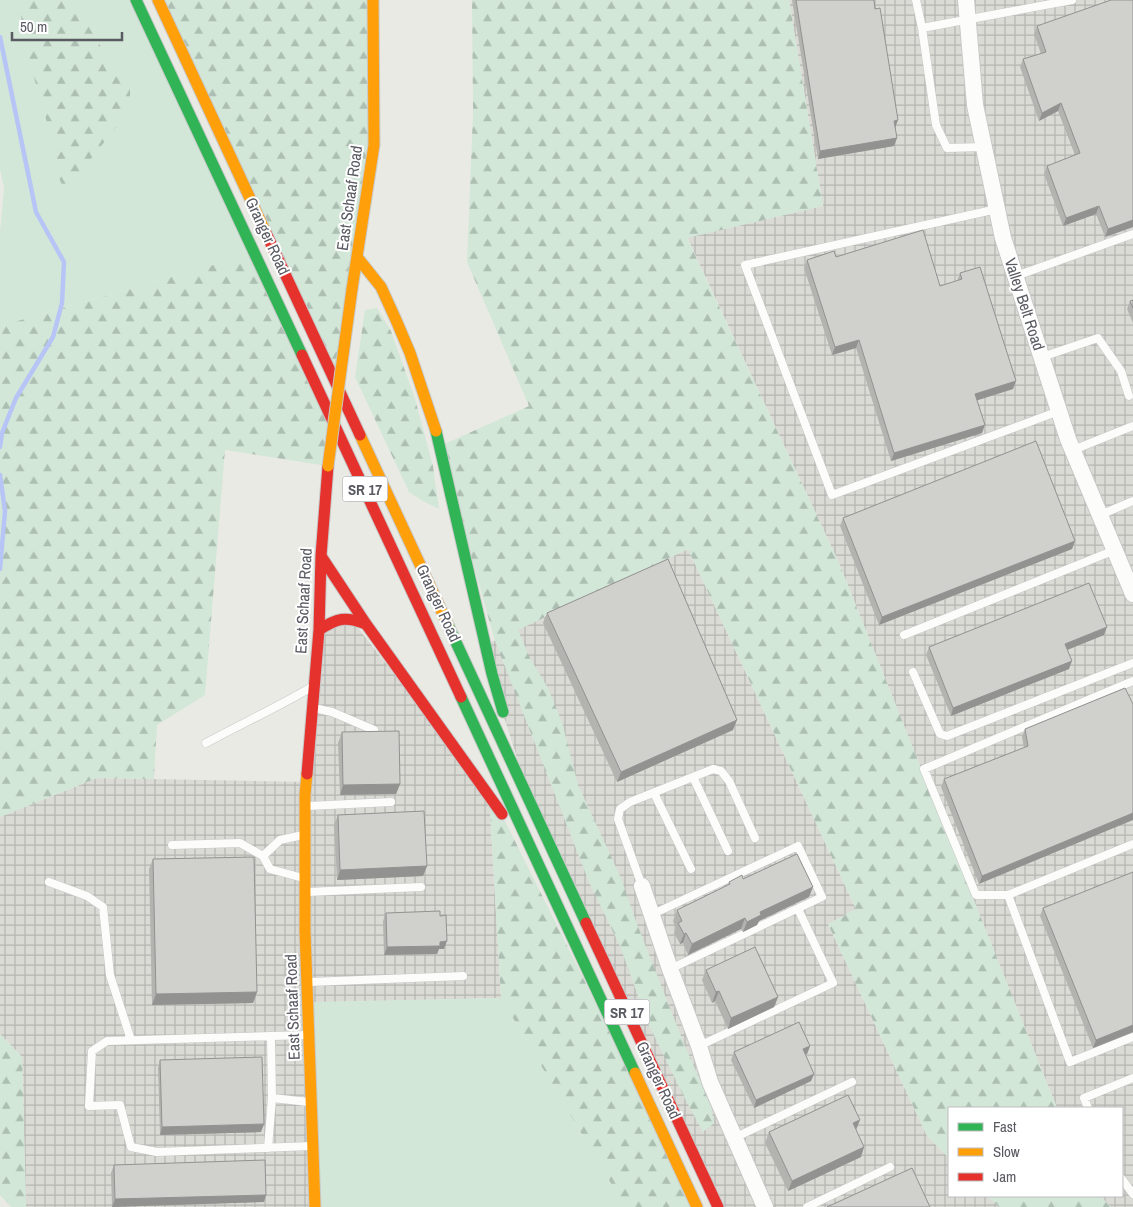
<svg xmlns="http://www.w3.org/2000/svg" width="1133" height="1207" font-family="'Archivo Narrow',sans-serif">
<defs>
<pattern id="industrial-grid" width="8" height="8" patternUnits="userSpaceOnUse" patternTransform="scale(1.25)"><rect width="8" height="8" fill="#dbdbd6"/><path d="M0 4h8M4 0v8" fill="none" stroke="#b5b5b1"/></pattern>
<pattern id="forest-firs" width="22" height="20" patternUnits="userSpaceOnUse" patternTransform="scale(1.25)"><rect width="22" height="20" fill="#d2e7d7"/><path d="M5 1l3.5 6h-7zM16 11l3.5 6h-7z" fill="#adbeb2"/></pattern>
</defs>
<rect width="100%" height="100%" fill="#eaeae5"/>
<!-- industrial -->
<path fill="url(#industrial-grid)" d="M789,0H1133V1207H1111L1100,1196H1122V1108H1057L839,563L687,237L823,206Z
M688,549L856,909L828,924L927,1136L949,1158V1196H988L999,1207H718L536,816L500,705L485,645Z
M350,618L489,794L501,998L308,1003L315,1207H26L22,1057L0,1034V817L97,778L306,782L319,630Z"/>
<!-- grass -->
<path fill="#d2e7d7" d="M0,0H136L255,253L0,326V232L4,188L0,169Z
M501,998L625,1207H315L308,1002Z"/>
<!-- forest -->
<path fill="url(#forest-firs)" d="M19,0H78L76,6L106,55L118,68L130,86V110L65,191L56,172L54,147L25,46Z
M158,0H373L375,123L338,387Z
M472,0H789L823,206L687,238L839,563L1057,1108H949V1158L927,1136L828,924L856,909L688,549L518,630L530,658L548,688L562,722L578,785L621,878L637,924L683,1041L711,1106L714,1123L703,1132L684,1097L647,1021L620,946L589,882L495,641L440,446L529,406L467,262L473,113Z
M255,253L334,419L328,466L225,450L205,695L157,725L154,779L97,778L0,817V326Z
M377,308L391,331L415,399L433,466L439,509L421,500L409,492L355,377L365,310Z
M489,794L503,817L697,1207H625L501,998Z
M0,1034L22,1057L26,1207H11L0,1195Z
M988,1196H1100L1111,1207H999Z"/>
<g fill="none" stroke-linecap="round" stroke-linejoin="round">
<!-- stream -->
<path stroke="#b7c4f6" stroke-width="4.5" d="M0,37L36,212L64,262L62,303L53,337L16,398L2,433L0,447
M0,475L5,511L0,569"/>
<!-- lane casing -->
<g stroke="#c8c8c8" stroke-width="9">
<path id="lane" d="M916,0L922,28
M984,147L947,148L936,125L922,28L1072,0
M997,209L745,265L832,495L1059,411
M1016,276L1133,234
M1042,357L1098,338L1121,371L1129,396
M1073,450L1133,426
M1100,515L1133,501
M904,635L1115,550
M913,672L940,734L947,736L1133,663
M1133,681L924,769L976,895H1008L1133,844
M314,708L332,712L374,730
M206,743C241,724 276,708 310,688
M693,777L728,851
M654,793L691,869
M308,806L391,802
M172,845L240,843L263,856
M303,878L270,869L263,856L280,840L303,835
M49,882L87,896L103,907L110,975L131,1040
M642,886L618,819L620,809L630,802L713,769L721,771L729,781L755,838
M307,892L421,887
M1008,895L1070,1062L1133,1037
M653,914L798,846L822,897L670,969
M309,982L463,976
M308,1035L107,1041L92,1051L89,1106L120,1105L131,1147L157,1152L311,1146
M271,1036L272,1098L309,1102
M699,1046L833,983L798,909
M1088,1108L1084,1098L1133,1078
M734,1138L852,1082
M268,1148L272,1098
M1122,1179L1133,1194
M807,1207L890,1167"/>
</g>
<!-- street casing -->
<g stroke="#c8c8c8" stroke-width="18">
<path id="street" d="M966,0L975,105L1003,238L1068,439L1133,594
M642,886L670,969L699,1046L710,1082L765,1207"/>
</g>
<!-- fast casing -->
<g stroke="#c8c8c9" stroke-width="13">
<path id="fast" d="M136,0L302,355
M436,431L492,674L503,712
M448,625L586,923
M461,697L635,1073"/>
</g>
<!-- slow casing -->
<g stroke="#c8c8c9" stroke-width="13">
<path id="slow" d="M158,0L266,233
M357,257L381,287L396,320L410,353L436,431
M352,289L374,145L373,0
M360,435L448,625
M307,774L305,795V931L315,1207
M635,1073L697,1207"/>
</g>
<!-- jam casing -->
<g stroke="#c8c8c9" stroke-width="13">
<path id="jam" d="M266,233L360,435
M302,355L461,697
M321,556L366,624L502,814
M319,630C337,618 345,616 366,624
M307,774L319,630L321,556L328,466
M586,923L718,1207"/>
</g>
<!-- lane -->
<use href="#lane" stroke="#fcfcfb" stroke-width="8"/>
<!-- street -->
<use href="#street" stroke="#fcfcfb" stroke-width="16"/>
<!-- fast -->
<use href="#fast" stroke="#30b455" stroke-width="11"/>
<!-- slow -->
<use href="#slow" stroke="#ff9f0a" stroke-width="11"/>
<!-- jam -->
<use href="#jam" stroke="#e5322d" stroke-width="11"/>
<!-- slow-bridge casing -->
<g stroke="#c8c8c9" stroke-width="13" stroke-linecap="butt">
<path id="slow-bridge" d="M328,466L352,289"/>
</g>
<!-- slow-bridge -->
<use href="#slow-bridge" stroke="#ff9f0a" stroke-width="11"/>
</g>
<!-- wall -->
<path fill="#b3b4b0" d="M792,0H874L897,138L894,146L818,159Z
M1133,0V227L1105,237L1096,214L1063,226L1044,174L1047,166L1075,155L1058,111L1039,121L1020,67L1023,59L1041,54L1034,34L1037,26Z
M836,257L940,286L957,281L960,273L1013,389L977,400L982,433L891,461L856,348L832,355L804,268L807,260Z
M1133,300V323L1127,309L1130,301Z
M843,518L1075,541L1072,549L879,625L840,526Z
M547,613L733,730L617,782L543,623Z
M1104,635L1067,650L1069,669L951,716L926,655L929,647Z
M1125,688L979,884L941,787L944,779L1024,748L1022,737L1025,729Z
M342,732L400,784L396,794L340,795L338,743Z
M338,815L427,866L423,876L337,880L334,825Z
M153,859L257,992L253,1003L152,1005L149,869Z
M743,879L809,897L759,921L757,925L743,932L741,929L688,955L683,943L680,944L674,933L676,928L673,921L677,910L728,885L729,882Z
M1043,908L1133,1032L1093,1048L1040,916Z
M386,913L440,916L444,949H439L437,954L384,955L383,921Z
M706,970L778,997L774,1007L728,1029L715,1001L712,1003L702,980Z
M810,1046L807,1054H805L814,1074L811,1081L754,1108L731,1060L734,1052Z
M160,1060L261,1132L160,1135L158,1068Z
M769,1132L864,1147L861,1157L788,1191L765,1143Z
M114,1165L266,1195L264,1202L112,1207L111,1173Z"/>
<!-- shaded-wall -->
<path fill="#929290" d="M1061,103L1058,111L1039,121L1042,113Z
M898,120L895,128L894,121Z
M897,138L894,146L818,159L820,151Z
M1099,206L1096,214L1063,226L1066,218Z
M1133,220V227L1105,237L1108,229Z
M859,340L856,348L832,355L835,347Z
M1016,381L1013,389L972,402L975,394Z
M985,425L982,433L891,461L894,453Z
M1075,541L1072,549L879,625L882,617Z
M1107,627L1104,635L1062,652L1065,644Z
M1072,661L1069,669L951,716L953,708Z
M737,720L733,730L617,782L621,772Z
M400,784L396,794L340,795L343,785Z
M1133,813V820L979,884L982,876Z
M427,866L423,876L337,880L340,870Z
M813,887L809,897L759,921L757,925L743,932L747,922L760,912Z
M745,918L741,929L688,955L692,944Z
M686,933L683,943L680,944L684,934Z
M447,941L444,949H439L437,954L384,955L387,947Z
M719,991L715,1001L712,1003L716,992Z
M257,992L253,1003L152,1005L156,994Z
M778,997L774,1007L728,1029L731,1018Z
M1133,1025V1032L1093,1048L1096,1040Z
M810,1046L807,1054L800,1057L803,1049Z
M814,1074L811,1081L754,1108L756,1100Z
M860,1120L856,1130L853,1123Z
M264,1124L261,1132L160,1135L162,1127Z
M864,1147L861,1157L788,1191L792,1181Z
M266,1195L264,1202L112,1207L115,1199Z"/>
<!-- building -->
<path fill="#d0d1cd" stroke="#929290" d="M796,0H874L875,9L880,8L898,120L894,121L897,138L820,151Z
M1111,0H1133V220L1108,229L1099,206L1066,218L1047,166L1080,153L1061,103L1042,113L1023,59L1046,52L1037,26Z
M923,230L940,286L962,279L960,273L980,267L1016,381L975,394L985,425L894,453L859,340L835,347L807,260L834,251L836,257Z
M1133,300V308L1130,301Z
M1036,441L1075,541L882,617L843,518Z
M668,559L737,720L621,772L547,613Z
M1089,583L1107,627L1065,644L1072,661L953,708L929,647Z
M1125,688L1133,704V813L982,876L944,779L1028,746L1025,729Z
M399,731L400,784L343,785L342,732Z
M424,811L427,866L340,870L338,815Z
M797,854L813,887L760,912L761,915L747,922L745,918L692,944L686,933L684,934L678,923L682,921L677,910L730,884L729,882L742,875L743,879Z
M254,857L257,992L156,994L153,859Z
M1133,872V1025L1096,1040L1043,908Z
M440,911V916L446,915L447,941L440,942V946L387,947L386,913Z
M755,947L778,997L731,1018L719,991L716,992L706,970Z
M799,1022L810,1046L803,1049L814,1074L756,1100L734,1052Z
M262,1057L264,1124L162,1127L160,1060Z
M848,1095L860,1120L853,1123L864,1147L792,1181L769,1132Z
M265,1160L266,1195L115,1199L114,1165Z
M912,1168L930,1207H827Z"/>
<g text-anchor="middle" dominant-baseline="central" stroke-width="4" stroke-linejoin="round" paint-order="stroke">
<!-- shield labels -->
<g fill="#fff" stroke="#8c8c91" stroke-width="1">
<rect x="342.5" y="476.5" width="45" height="25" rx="4"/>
<rect x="604.5" y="999.5" width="45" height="25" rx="4"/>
</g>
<g font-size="15" font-weight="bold" fill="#5a5b62">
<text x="365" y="489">SR 17</text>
<text x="627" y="1012">SR 17</text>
</g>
<!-- street labels -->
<g font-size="16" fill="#5a5b62" stroke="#fff">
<text transform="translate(349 198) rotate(-82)">East Schaaf Road</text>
<text transform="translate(268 236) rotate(65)">Granger Road</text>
<text transform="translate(1025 304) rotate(72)">Valley Belt Road</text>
<text transform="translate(303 601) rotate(-87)">East Schaaf Road</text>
<text transform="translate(439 603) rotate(65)">Granger Road</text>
<text transform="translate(292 1007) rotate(-92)">East Schaaf Road</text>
<text transform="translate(659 1080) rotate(65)">Granger Road</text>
</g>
</g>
<!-- legend -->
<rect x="948" y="1107" width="175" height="90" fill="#ffffff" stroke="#bdbdc0"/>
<rect x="958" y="1123" width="25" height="8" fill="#30b455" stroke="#bdbdc0"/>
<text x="993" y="1132" font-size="15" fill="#5a5b62">Fast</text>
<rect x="958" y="1148" width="25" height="8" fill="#ff9f0a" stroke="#bdbdc0"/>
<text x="993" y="1157" font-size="15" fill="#5a5b62">Slow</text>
<rect x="958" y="1173" width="25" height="8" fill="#e5322d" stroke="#bdbdc0"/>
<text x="993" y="1182" font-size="15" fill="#5a5b62">Jam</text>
<!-- scale -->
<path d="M12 32v8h110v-8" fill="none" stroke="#5a5b62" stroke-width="2.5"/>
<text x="20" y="32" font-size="15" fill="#5a5b62" stroke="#ffffff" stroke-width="4" paint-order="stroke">50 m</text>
</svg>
